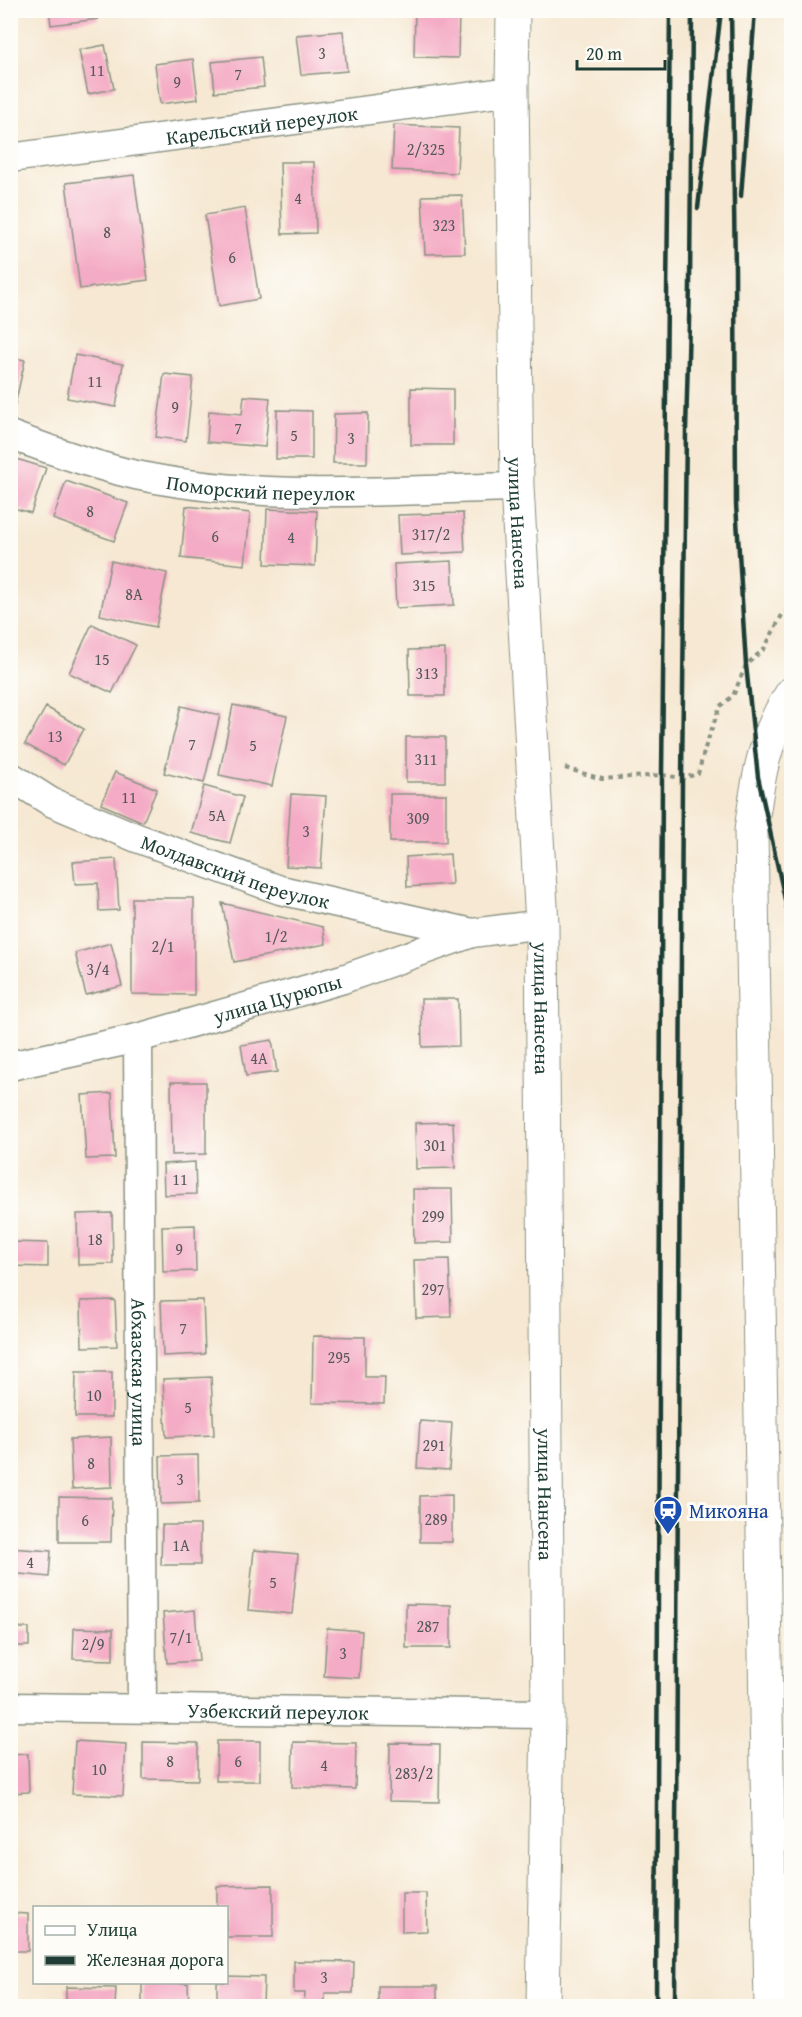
<svg xmlns="http://www.w3.org/2000/svg" width="802" height="2017" font-family="'Gentium Book Plus',serif">
<rect width="100%" height="100%" fill="#fdfcf7"/>
<filter id="ink" filterUnits="userSpaceOnUse"><feTurbulence type="fractalNoise" baseFrequency=".0167" numOctaves="2"/><feDisplacementMap in="SourceGraphic" scale="12" xChannelSelector="R" yChannelSelector="G"/><feConvolveMatrix kernelMatrix="1 2 1 2 8 2 1 2 1" color-interpolation-filters="sRGB"/></filter>
<filter id="wash" filterUnits="userSpaceOnUse"><feTurbulence type="fractalNoise" baseFrequency=".008" numOctaves="4" result="noise"/><feDisplacementMap in="SourceGraphic" scale="24" xChannelSelector="R" yChannelSelector="G"/><feGaussianBlur stdDeviation="1.35" result="paint"/><feColorMatrix in="noise" values="0 0 0 0 0 0 0 0 0 0 0 0 0 0 0 0 0 1.4 0 .05"/><feComposite in="paint" operator="in"/></filter>
<g filter="url(#wash)">
<rect width="100%" height="100%" fill="#f6e8d2"/>
<g id="blocks">
<!-- building -->
<path fill="#f4abc5" d="M49,10H97L98,19L51,25Z
M415,10H459L458,58L414,57Z
M343,31L347,71L301,75L296,35Z
M105,45L114,89L88,94L79,50Z
M261,57L264,87L215,92L212,62Z
M193,59L198,99L160,104L155,64Z
M394,125L459,128L457,173L392,170Z
M280,162H314L316,233L282,234Z
M134,175L148,280L80,289L66,183Z
M462,195L465,253L425,254L422,196Z
M245,208L259,299L219,306L205,215Z
M75,355L123,364L116,407L67,398Z
M10,357L25,360L15,405L10,404Z
M164,374L193,377L186,441L156,437Z
M411,388L453,389V445H411Z
M244,396L270,398L265,447L207,442L209,411L242,414Z
M277,410L312,411V459H276Z
M368,413L367,463H333L334,414Z
M10,457L46,468L31,513L10,507Z
M66,481L128,503L114,541L53,519Z
M186,506L250,513L245,565L181,558Z
M267,509L317,511L315,566L265,564Z
M463,513L465,552L400,555L398,515Z
M111,561L167,573L156,627L100,615Z
M452,561L454,605L396,608L394,564Z
M92,624L136,645L112,693L69,673Z
M445,649V696H410L409,650Z
M233,705L287,716L272,786L219,775Z
M181,706L220,715L204,783L164,773Z
M46,707L84,729L64,765L25,744Z
M406,737H445V782H406Z
M115,772L157,789L143,822L101,804Z
M204,786L243,797L230,843L191,833Z
M291,794L326,796L321,868L286,866Z
M390,794H446V842H390Z
M450,854L452,884L407,887L406,857Z
M116,859L119,910L99,911L98,883L75,884L73,862Z
M132,898H194V995L132,994Z
M222,903L323,927L326,944L234,962Z
M111,943L122,986L86,995L75,953Z
M421,999H458L459,1046L422,1047Z
M272,1040L277,1072L246,1076L241,1045Z
M171,1082H206V1154L172,1155Z
M112,1093L115,1158L86,1159L82,1095Z
M453,1122L455,1168L416,1169L415,1123Z
M195,1162L196,1194L164,1195L163,1164Z
M413,1189H452L453,1242L414,1243Z
M112,1213L113,1264L78,1265L77,1214Z
M195,1225L196,1271L163,1272L162,1226Z
M10,1242L48,1243V1267L10,1266Z
M449,1259L451,1317L416,1318L414,1260Z
M115,1300L117,1346L82,1347L81,1301Z
M203,1300L205,1354L163,1356L161,1301Z
M313,1336L365,1337V1377H385L384,1404L312,1403Z
M76,1372H112V1417H75Z
M211,1377L214,1435L166,1437L163,1379Z
M420,1421L452,1423L449,1470L417,1468Z
M111,1437L112,1487L72,1489L70,1439Z
M198,1455L199,1503L161,1504L160,1456Z
M452,1495V1542H420V1496Z
M59,1497L112,1498L111,1542H59Z
M162,1525H200V1565H161Z
M10,1548L51,1551L49,1577L10,1573Z
M254,1550L298,1554L292,1614L248,1610Z
M406,1604L451,1605V1648H406Z
M195,1610L199,1661L167,1663L163,1613Z
M10,1628H29V1646H16L15,1674H10Z
M74,1628L113,1629V1660L73,1659Z
M327,1628L362,1631L359,1678L324,1676Z
M75,1741L126,1744L123,1796L72,1794Z
M217,1741H260V1781H216Z
M143,1742L198,1743V1780L143,1779Z
M293,1742L356,1743L355,1789L292,1787Z
M390,1743L440,1744L439,1802L389,1801Z
M28,1754L29,1792L10,1793V1755Z
M273,1885V1937H226V1908H217V1886Z
M402,1893H426L427,1931L402,1932Z
M10,1913L28,1914V1951H10Z
M294,1961L354,1962L353,1993H325V2006H304L305,1993H294Z
M226,1976L264,1977L263,2006H217V1982H226Z
M188,1983L189,2006H142V1984Z
M378,1986H437V2006H378Z
M66,1987L116,1988L115,2006H66Z"/>
</g>
</g>
<g filter="url(#ink)">
<use href="#blocks" fill-opacity="0" stroke="#8a9283" stroke-width="1.5"/>
<g fill="none" stroke-linecap="round" stroke-linejoin="round">
<!-- minor casing -->
<g stroke="#8a9283" stroke-width="31">
<g id="minor">
<path id="s1" d="M10,158L512,91"/>
<path id="s2" d="M10,435C50,450 95,466 136,475C261,502 391,490 517,487"/>
<path id="s3" d="M10,776L51,802L137,838L280,890L472,933"/>
<path id="s4" d="M138,1038L142,1708"/>
<path id="s5" d="M10,1066L138,1038L343,979L472,933L542,924"/>
<path id="s6" d="M10,1707L548,1714"/>
</g>
</g>
<!-- primary casing -->
<g stroke="#8a9283" stroke-width="35">
<g id="primary">
<path id="s7" d="M513,10L512,91L517,487L542,924L548,1714L543,2006"/>
<path d="M771,2006L751,831C757,784 764,734 792,693"/>
</g>
</g>
<!-- path -->
<path stroke="#8a9283" stroke-width="4" stroke-dasharray="4.5 4.5" stroke-linecap="butt" d="M565,768L602,779L662,775L682,778L698,774L705,748L720,706L733,696L746,665L764,649L782,615L792,608"/>
<!-- minor -->
<use href="#minor" stroke="#fff" stroke-width="28"/>
<!-- primary -->
<use href="#primary" stroke="#fff" stroke-width="33"/>
<!-- rail -->
<path stroke="#1f3d34" stroke-width="4.5" d="M731,10L735,269L736,504L746,665L758,777L792,931
M741,196L755,10
M698,208L721,10
M656,2006L662,775L670,10
M675,2006L682,778L686,430L690,286L692,10"/>
</g>
</g>
<!-- icons -->
<defs>
<g id="station-pin" transform="scale(1.5)"><path d="M0 17L-7.5 6A9.5 9.5 0 1 1 7.5 6Z" fill="#1a4fb4" stroke="#fdfcf7"/><path d="M-3-6H3Q5-6 5-4V2Q5 4 3 4L4.5 6H3L1.5 4h-3L-3 6H-4.5L-3 4Q-5 4-5 2V-4Q-5-6-3-6ZM-3.5-4v3h7v-3ZM-3.5 1v1.5H-2V1ZM2 1v1.5H3.5V1Z" fill="#fff"/></g>
</defs>
<g fill-rule="evenodd">
<use href="#station-pin" x="668" y="1510"/>
</g>
<g text-anchor="middle" dominant-baseline="central" stroke-width="6" stroke-linejoin="round" paint-order="stroke">
<!-- number labels -->
<g font-size="16" fill="#545858">
<text x="322" y="53">3</text>
<text x="97" y="70">11</text>
<text x="238" y="74">7</text>
<text x="177" y="82">9</text>
<text x="426" y="149">2/325</text>
<text x="298" y="198">4</text>
<text x="444" y="225">323</text>
<text x="107" y="232">8</text>
<text x="232" y="257">6</text>
<text x="95" y="381">11</text>
<text x="175" y="407">9</text>
<text x="238" y="428">7</text>
<text x="294" y="435">5</text>
<text x="351" y="438">3</text>
<text x="90" y="511">8</text>
<text x="431" y="534">317/2</text>
<text x="215" y="536">6</text>
<text x="291" y="537">4</text>
<text x="424" y="585">315</text>
<text x="134" y="594">8А</text>
<text x="102" y="659">15</text>
<text x="427" y="673">313</text>
<text x="55" y="736">13</text>
<text x="192" y="744">7</text>
<text x="253" y="745">5</text>
<text x="426" y="759">311</text>
<text x="129" y="797">11</text>
<text x="217" y="815">5А</text>
<text x="418" y="818">309</text>
<text x="306" y="831">3</text>
<text x="276" y="936">1/2</text>
<text x="163" y="946">2/1</text>
<text x="98" y="969">3/4</text>
<text x="259" y="1058">4А</text>
<text x="435" y="1145">301</text>
<text x="180" y="1179">11</text>
<text x="433" y="1216">299</text>
<text x="95" y="1239">18</text>
<text x="179" y="1249">9</text>
<text x="433" y="1289">297</text>
<text x="183" y="1328">7</text>
<text x="339" y="1357">295</text>
<text x="94" y="1395">10</text>
<text x="188" y="1407">5</text>
<text x="434" y="1445">291</text>
<text x="91" y="1463">8</text>
<text x="180" y="1479">3</text>
<text x="436" y="1519">289</text>
<text x="85" y="1520">6</text>
<text x="181" y="1545">1А</text>
<text x="30" y="1562">4</text>
<text x="273" y="1582">5</text>
<text x="428" y="1626">287</text>
<text x="181" y="1637">7/1</text>
<text x="93" y="1644">2/9</text>
<text x="343" y="1653">3</text>
<text x="170" y="1761">8</text>
<text x="238" y="1761">6</text>
<text x="324" y="1765">4</text>
<text x="99" y="1769">10</text>
<text x="414" y="1773">283/2</text>
<text x="324" y="1977">3</text>
</g>
<!-- street labels -->
<g font-size="20" fill="#1f3d34" stroke="#fdfcf7">
<text stroke="none"><textPath href="#s1" startOffset="254">Карельский переулок</textPath></text>
<text stroke="none"><textPath href="#s2" startOffset="258">Поморский переулок</textPath></text>
<text stroke="none"><textPath href="#s7" startOffset="513">улица Нансена</textPath></text>
<text stroke="none"><textPath href="#s3" startOffset="246">Молдавский переулок</textPath></text>
<text stroke="none"><textPath href="#s5" startOffset="276">улица Цурюпы</textPath></text>
<text stroke="none"><textPath href="#s7" startOffset="999">улица Нансена</textPath></text>
<text stroke="none"><textPath href="#s4" startOffset="334">Абхазская улица</textPath></text>
<text stroke="none"><textPath href="#s7" startOffset="1485">улица Нансена</textPath></text>
<text stroke="none"><textPath href="#s6" startOffset="268">Узбекский переулок</textPath></text>
</g>
<!-- transit labels -->
<g font-size="20" fill="#164399" stroke="#fdfcf7" text-anchor="start">
<text x="689" y="1510">Микояна</text>
</g>
</g>
<!-- margin -->
<rect width="802" height="2017" fill="none" stroke="#fdfcf7" stroke-width="36"/>
<!-- legend -->
<rect x="33" y="1906" width="195" height="78" fill="#fdfcf7" stroke="#a4b0a9" stroke-width="1.5"/>
<rect x="45" y="1926" width="30" height="9" fill="#ffffff" stroke="#a4b0a9" stroke-width="1.5"/>
<text x="87" y="1936" font-size="18" fill="#1f3d34">Улица</text>
<rect x="45" y="1956" width="30" height="9" fill="#1f3d34" stroke="#a4b0a9" stroke-width="1.5"/>
<text x="87" y="1966" font-size="18" fill="#1f3d34">Железная дорога</text>
<!-- scale -->
<path d="M577 60v9h88v-9" fill="none" stroke="#1f3d34" stroke-width="3"/>
<text x="586" y="60" font-size="18" fill="#1f3d34" stroke="#fdfcf7" stroke-width="4.5" paint-order="stroke">20 m</text>
</svg>
